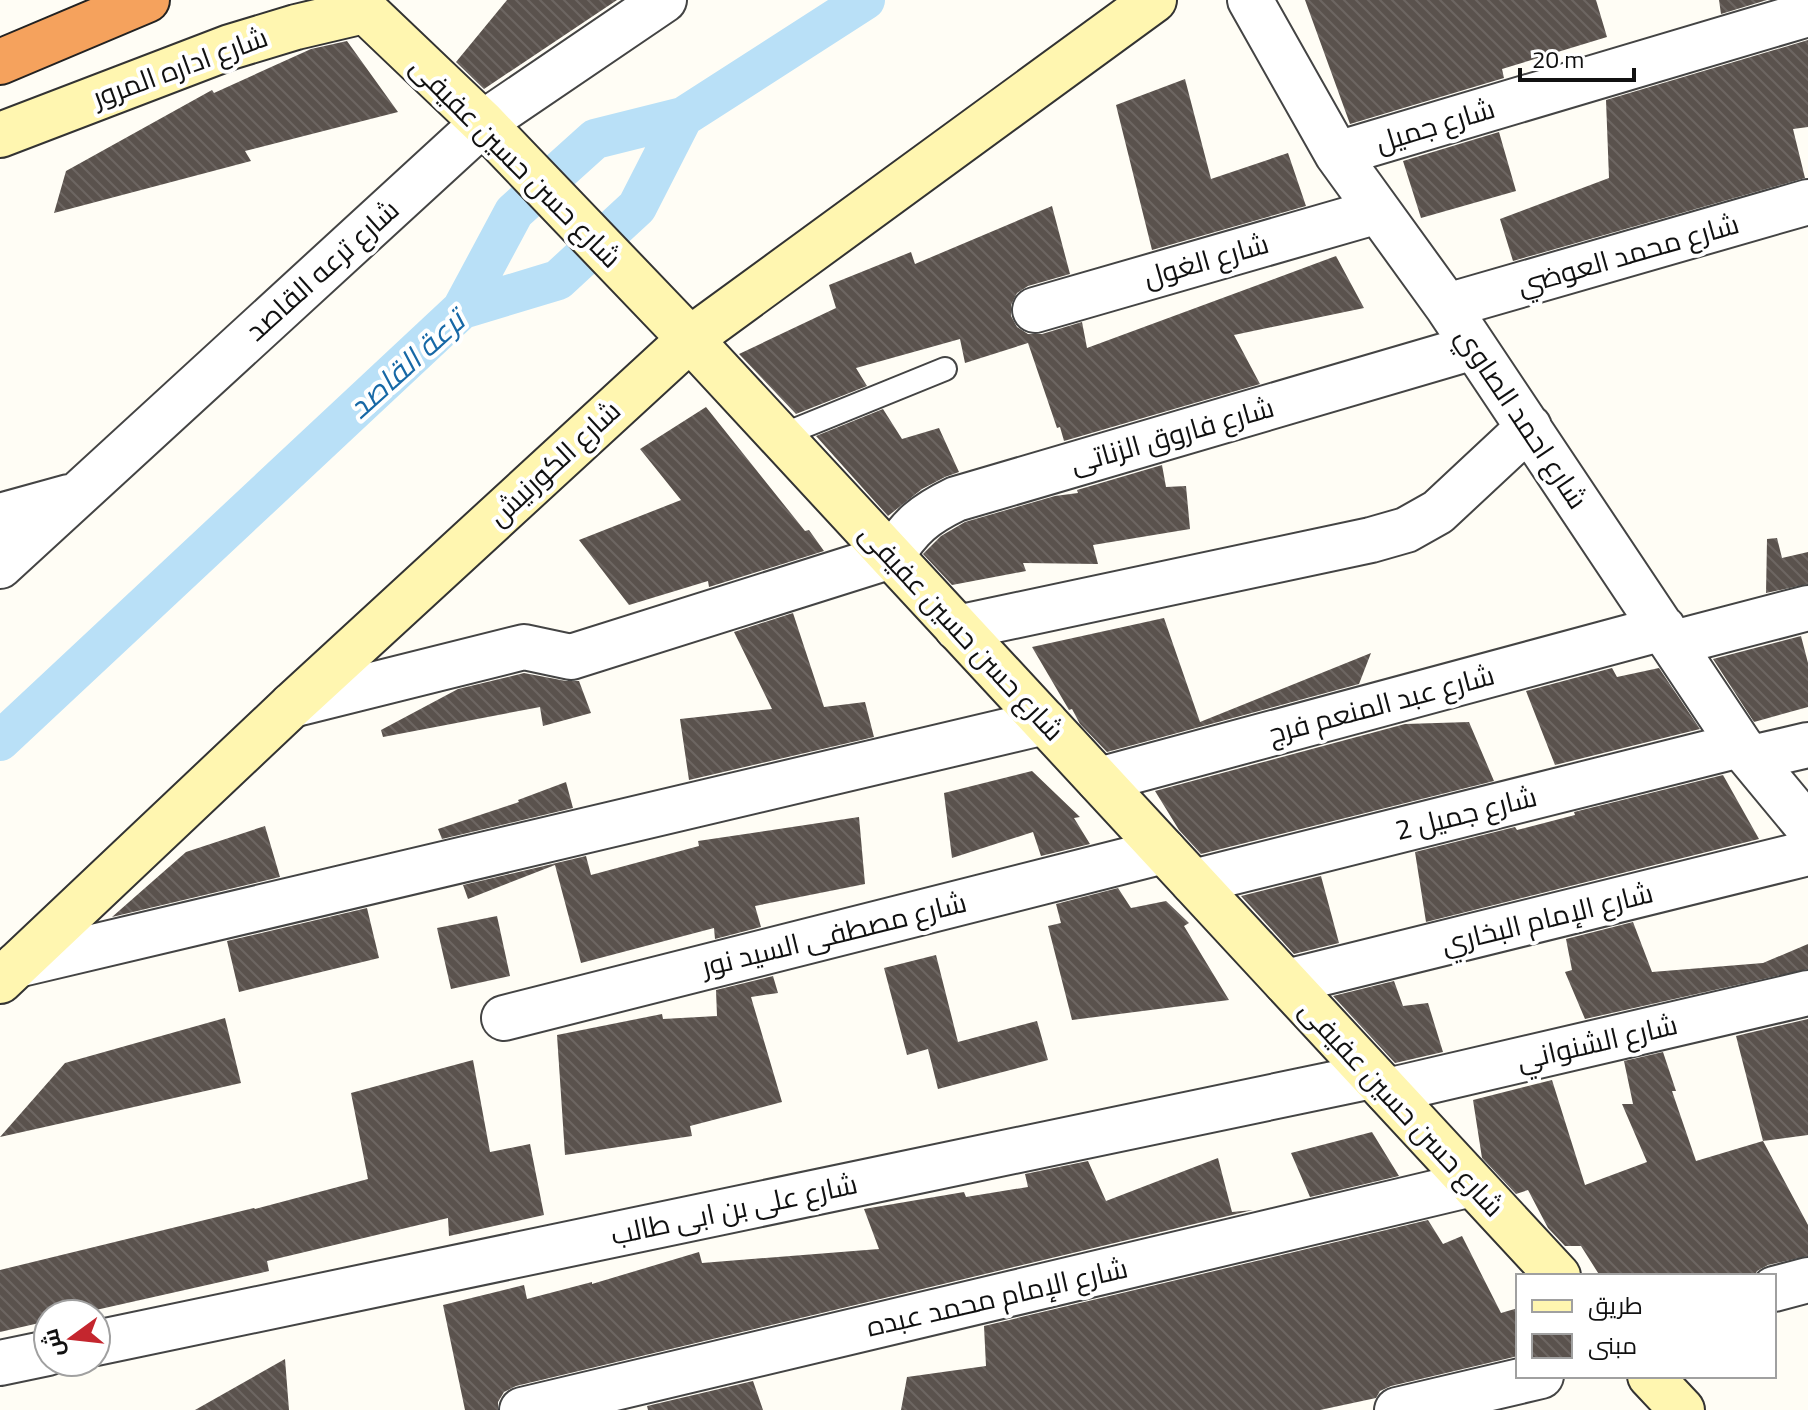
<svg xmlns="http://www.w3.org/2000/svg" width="1808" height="1410" font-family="Georgia,Cairo,serif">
<defs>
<pattern id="building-back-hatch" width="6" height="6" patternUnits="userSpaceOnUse" patternTransform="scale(2)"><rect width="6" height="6" fill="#5a524d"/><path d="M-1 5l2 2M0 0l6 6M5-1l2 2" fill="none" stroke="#6d6662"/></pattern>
</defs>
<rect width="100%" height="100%" fill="#fffdf5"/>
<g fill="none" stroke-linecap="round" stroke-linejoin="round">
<!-- canal -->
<path stroke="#b9e0f7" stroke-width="40" d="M462,309L514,212L595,139L683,117
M0,741L462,309L558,280L637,207L683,117L865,0"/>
</g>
<!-- building -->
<path fill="url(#building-back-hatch)" d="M507,0H617L484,89L456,62Z
M1305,0H1596L1607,37L1502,69L1504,78L1350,124Z
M1719,0H1767L1721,14Z
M1808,40V127L1793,129L1805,178L1513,261L1500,219L1609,178L1606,100Z
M347,41L398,112L245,151L251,161L54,213L66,171L212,90L214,93L311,49Z
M1185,79L1211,179L1288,153L1306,206L1152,250L1116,105Z
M1499,132L1516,191L1421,218L1403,161Z
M1052,206L1070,274L1028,286L1017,293L1011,305V316L1017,327L1028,334H1042L1082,322L1087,348L1336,256L1364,308L1234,335L1260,384L1064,441L1060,427L1057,428L1028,343L965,363L960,339L856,368L867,386L796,414L739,354L836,308L829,285L911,252L915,264Z
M706,407L805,531L809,530L824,551L709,587L708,581L629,605L579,540L681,500L640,449Z
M883,409L902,439L939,428L959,472L945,477L922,489L888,516L816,436Z
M1162,465L1166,487L1186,486L1190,529L1093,545L1098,564L1023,563L1026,571L952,585L923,554L941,536L965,522L1055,496L1078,493L1077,490Z
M1777,538L1782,558L1808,552V584L1766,593L1767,539Z
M793,613L824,707L865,702L874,737L689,780L680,719L772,709L734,632Z
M1164,618L1200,722L1371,653L1359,684L1107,752L1080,724L1072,709L1069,710L1032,647Z
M1801,636L1808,663V707L1754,722L1713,659Z
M1612,668L1617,677L1659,668L1700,729L1555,765L1526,691Z
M524,673L566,681H579L591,713L543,726L540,707L383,737L381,730L458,689Z
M1469,722L1494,781L1201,854L1179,830L1155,791L1405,724Z
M1032,771L1080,817L1074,818L1090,844L1041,856L1033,832L952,858L944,793Z
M1723,775L1759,839L1426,922L1415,852L1515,827L1517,830L1575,815L1574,812Z
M566,782L573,808L442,839L438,829L519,802L518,800Z
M859,817L865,884L755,906L761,927L715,939L714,928L581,963L555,865L468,899L463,885L586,856L591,875L699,846L698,841Z
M265,826L280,877L112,917L186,852Z
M1321,876L1339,943L1294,954L1241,896Z
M1118,888L1131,908L1166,901L1189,923L1184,926L1229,1000L1072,1020L1048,926L1061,923L1056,904Z
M367,908L379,958L239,992L227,941Z
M497,916L510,976L451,989L437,928Z
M1633,922L1652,972L1763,963L1808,944V969L1585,1019L1565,972L1572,970L1566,939Z
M936,955L958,1042L1037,1021L1048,1060L938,1089L928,1049L907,1055L884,968Z
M773,976L778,993L751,997L782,1102L690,1126L692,1136L565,1155L557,1035L662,1014L663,1019L717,1016L716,990Z
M1394,981L1403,1006L1428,1003L1443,1052L1395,1063L1333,996Z
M225,1018L241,1083L0,1137L65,1063Z
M1808,1019V1135L1763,1141L1736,1036Z
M1663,1052L1676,1091H1672L1696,1161L1763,1141L1808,1225V1256L1768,1265L1757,1271L1754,1276H1600L1581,1246H1565L1548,1228L1528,1190L1516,1194L1482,1158L1473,1100L1552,1080L1585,1185L1647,1162L1622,1104H1633L1624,1061Z
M473,1060L490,1152L530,1144L544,1215L449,1236L448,1218L267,1261L269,1271L78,1314H48V1321L0,1332V1270L254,1208L255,1209L368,1179L351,1093Z
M1372,1132L1399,1176L1310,1197L1291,1153Z
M1218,1158L1232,1212L1253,1210L516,1386L504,1392L498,1402V1410H465L443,1305L524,1285L527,1299L592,1282V1284L699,1252L702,1263L879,1249L864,1209L964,1192L966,1197L1028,1187L1025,1174L1088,1161L1106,1201Z
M1428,1220L1443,1244L1462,1236L1501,1313L1518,1308V1356L1391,1386L1380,1391L1376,1398L1320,1410H901L907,1377L986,1366L984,1326Z
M285,1359L289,1410H195Z
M753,1381L763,1410H648L647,1406Z"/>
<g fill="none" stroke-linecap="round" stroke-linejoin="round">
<!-- lane casing -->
<g stroke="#444" stroke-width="26">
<path id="lane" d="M780,436L945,369"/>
</g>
<!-- street casing -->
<g stroke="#444" stroke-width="48">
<path id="street" d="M1250,0L1337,154L1447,306L1740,745L1808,827
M1337,154L1808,14
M1447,306L1808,202
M1035,310L1378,211
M0,516L69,497
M0,566L483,123L664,0
M957,628L1371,540L1406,530L1438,512L1529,427
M1674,643L1808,608
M292,705L524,647L571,657L891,556C911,526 923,515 956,499L1474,347
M1752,758L1808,745
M1099,780L1663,628
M1193,882L1740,745
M17,965L1045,722
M1286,982L1808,853
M504,1018L1164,851
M1387,1091L1808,993
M1774,1289L1808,1280
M96,1343L1372,1076
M0,1363L48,1353
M522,1410L1472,1184
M1397,1410L1541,1376"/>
</g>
<!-- secondary casing -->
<g stroke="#333" stroke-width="48">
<path id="secondary" d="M354,0L483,123L690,339L1558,1276
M0,135L230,47L296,27L364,11
M0,981L292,705L690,339L1154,0
M1650,1376L1682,1410"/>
</g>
<!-- highway casing -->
<g stroke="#222" stroke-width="48">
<path id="highway" d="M0,62L147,0"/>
</g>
<!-- lane -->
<use href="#lane" stroke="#fff" stroke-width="22"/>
<!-- street -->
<use href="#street" stroke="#fff" stroke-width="44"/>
<!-- secondary -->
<use href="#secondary" stroke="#fff6b0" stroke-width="44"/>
<!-- highway -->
<use href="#highway" stroke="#f5a25d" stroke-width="44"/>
</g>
<g text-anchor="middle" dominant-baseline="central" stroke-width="8" stroke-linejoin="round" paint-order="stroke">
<!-- street labels -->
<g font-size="28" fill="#111" stroke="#fff">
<text transform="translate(180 67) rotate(-20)">شارع اداره المرور</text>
<text transform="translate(1435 125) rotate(-17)">شارع جميل</text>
<text transform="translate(516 162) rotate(45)">شارع حسن حسين عفيفى</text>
<text transform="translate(1628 254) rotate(-16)">شارع محمد العوضي</text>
<text transform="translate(1206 260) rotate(-16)">شارع الغول</text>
<text transform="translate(322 270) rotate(-42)">شارع ترعه القاصد</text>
<text transform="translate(1522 418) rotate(56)">شارع احمد الصاوي</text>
<text transform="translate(1172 435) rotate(-16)">شارع فاروق الزناتى</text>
<text transform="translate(554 463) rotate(-43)">شارع الكورنيش</text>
<text transform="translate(962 632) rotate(47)">شارع حسن حسين عفيفى</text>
<text transform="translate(1381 704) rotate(-15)">شارع عبد المنعم فرج</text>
<text transform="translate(1466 813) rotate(-14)">شارع جميل 2</text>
<text transform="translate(1547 918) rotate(-14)">شارع الإمام البخاري</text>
<text transform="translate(834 934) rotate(-14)">شارع مصطفى السيد نور</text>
<text transform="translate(1597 1042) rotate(-13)">شارع الشنواني</text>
<text transform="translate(1402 1108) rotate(47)">شارع حسن حسين عفيفى</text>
<text transform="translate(734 1209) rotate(-12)">شارع على بن ابى طالب</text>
<text transform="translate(997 1297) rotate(-13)">شارع الإمام محمد عبده</text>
</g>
<!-- water labels -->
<g font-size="30" font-style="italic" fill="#1768a6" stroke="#fff">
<text transform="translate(406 364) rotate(-42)">ترعة القاصد</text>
</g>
</g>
<!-- legend -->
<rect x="1516" y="1274" width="260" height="104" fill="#ffffff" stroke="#a0a0a0" stroke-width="2"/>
<rect x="1532" y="1300" width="40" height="12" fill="#fff6b0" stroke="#a0a0a0" stroke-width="2"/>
<text x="1588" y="1314" font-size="24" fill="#111111">طريق</text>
<rect x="1532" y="1334" width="40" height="24" fill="url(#building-back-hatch)" stroke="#a0a0a0" stroke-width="2"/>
<text x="1588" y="1354" font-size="24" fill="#111111">مبنى</text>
<!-- north arrow -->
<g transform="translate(72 1338) rotate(255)"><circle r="38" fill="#ffffff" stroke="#a0a0a0" stroke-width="2"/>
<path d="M0-6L14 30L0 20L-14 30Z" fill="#c4262e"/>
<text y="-12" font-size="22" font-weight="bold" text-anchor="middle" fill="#111111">ش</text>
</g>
<!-- scale -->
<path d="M1520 68v12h114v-12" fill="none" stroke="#111111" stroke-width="4"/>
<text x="1532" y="68" font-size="24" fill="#111111" stroke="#ffffff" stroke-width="6" paint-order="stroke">20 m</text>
</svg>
